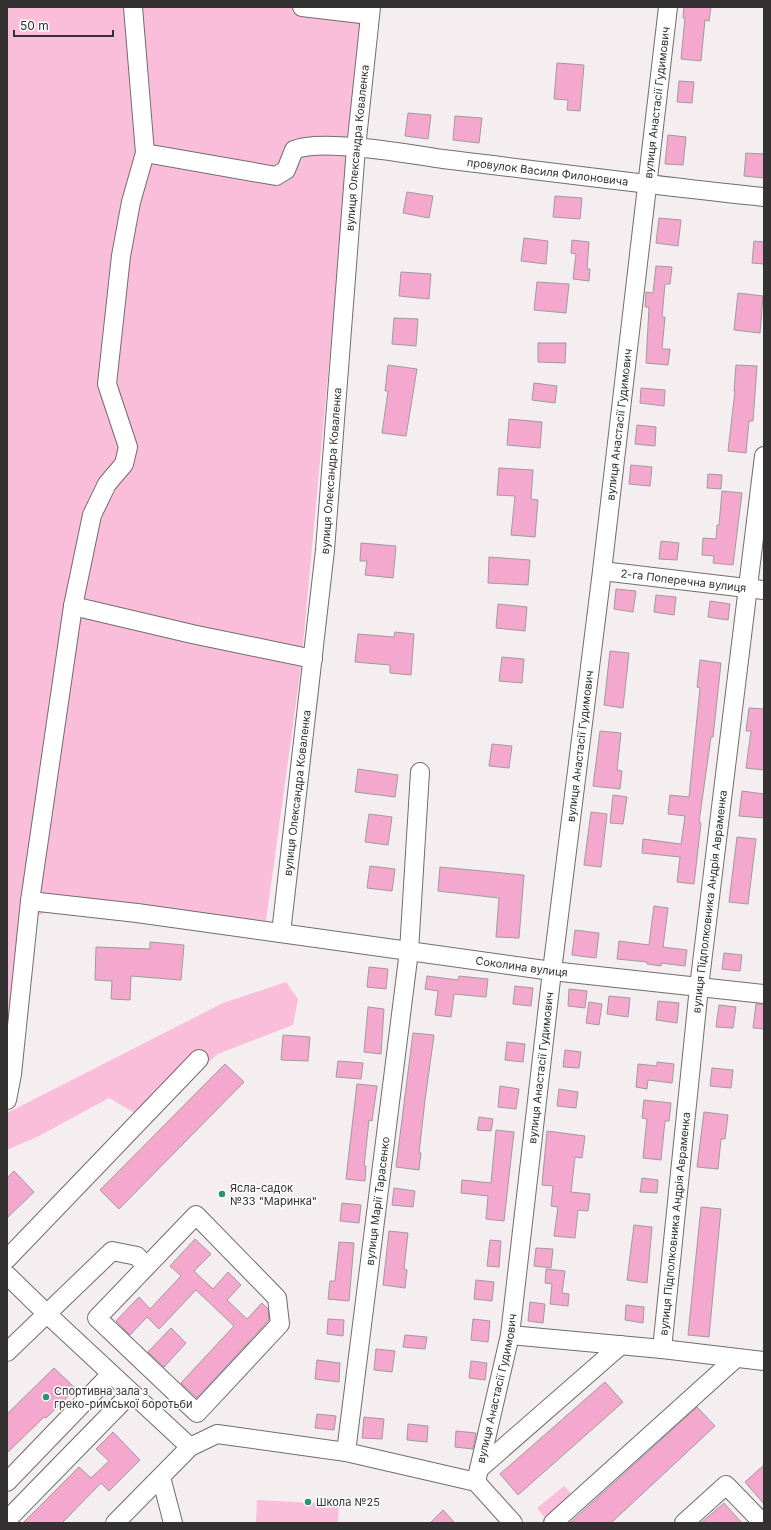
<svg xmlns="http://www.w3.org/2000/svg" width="771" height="1530" font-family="Inter,sans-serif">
<rect width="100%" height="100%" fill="#f5eef1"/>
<!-- green -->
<path fill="#fabeda" d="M7,7H363L348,158L301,667L266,921L153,909L57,908L24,921L7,1054Z
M286,982L298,999L293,1025L218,1054L143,1118L109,1098L39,1136L7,1150V1113L223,1003Z
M564,1486L577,1500L549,1523L537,1508Z
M257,1500L339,1504L338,1523H256Z"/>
<!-- building -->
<path fill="#f5a8ce" stroke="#a09a9d" d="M684,7H711L709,21L705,20L701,61L681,59L685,18H683Z
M557,63L584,65L580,111L567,110L568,100L554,99Z
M679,81L694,82L692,103L677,102Z
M408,113L431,115L428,139L405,136Z
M455,116L482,118L479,143L453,140Z
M668,135L686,137L683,165L665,164Z
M746,153L764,154V178L744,176Z
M407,192L433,196L429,218L403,213Z
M555,196L582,198L580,219L553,217Z
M659,218L681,220L678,246L656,243Z
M524,238L548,241L546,264L521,261Z
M572,240L589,242L587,269H590L589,281L573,279L576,254L571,253Z
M754,241L764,242V264L752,263Z
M656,266L672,267L670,284H665L662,317H665L662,349H670L668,365L646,363L649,307H645L646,292L653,293Z
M401,272L431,274L429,299L399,296Z
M537,282L569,284L566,313L534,310Z
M738,293L763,296L760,333L734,330Z
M394,318L418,319L416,346L392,344Z
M538,343H566L565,363L538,362Z
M388,365L417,369L406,436L382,433L388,391H385Z
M736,365L757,366L753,421H749L746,453L728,451L735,391H734Z
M534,383L557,386L555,403L532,400Z
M641,388L665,390L664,406L640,403Z
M509,419L542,422L540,448L507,445Z
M637,425L656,427L655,446L635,444Z
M631,465L652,467L650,486L629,484Z
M499,468L533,470L531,499L538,500L535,537L511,535L515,496L497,495Z
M708,474L722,475L721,489L707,488Z
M722,491L742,493L733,565L713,563L714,556L702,555L703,538L716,539L717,525H719Z
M661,541L679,543L677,560L659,559Z
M361,543L396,546L393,578L365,575L367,561H360Z
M489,557L530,560L528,585L488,583Z
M616,589L636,591L633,612L614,609Z
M656,595L676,597L674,615L654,612Z
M710,601L730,604L728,620L708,617Z
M498,604L527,607L525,631L496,628Z
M395,632L414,634L411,675L390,673V665L355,662L358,634L394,637Z
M610,651L629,653L623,708L604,705Z
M502,657L524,659L522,683L499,681Z
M700,660L721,663L713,737H711L699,822L701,823L694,884L677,882L680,857L642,853L643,839L681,844L685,816L668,814L670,795L689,797L700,688L697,687Z
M749,708L764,709V770L746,768L751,731H746Z
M600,731L621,733L617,770L622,771L620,789L593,786Z
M492,744L512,746L509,768L489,766Z
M358,769L398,775L395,797L355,792Z
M742,791L764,794V818L739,816Z
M613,795L627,797L623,824L610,823Z
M591,812L607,814L601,867L584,865Z
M369,814L392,817L388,845L365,842Z
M737,837L756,839L748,904L729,902Z
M370,866L395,869L392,891L367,888Z
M440,867L524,875L519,938L496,937L499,898L438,891Z
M654,906L668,908L663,947L687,950L685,966L661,963V966L647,964V962L617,959L619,941L649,945Z
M575,930L599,933L596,958L572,955Z
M150,942L184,945L181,980L131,976L130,1000L111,999L112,981L95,980L96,947L150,949Z
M724,953L742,955L740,971L722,969Z
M369,967L388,969L386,989L367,987Z
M427,976L458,980L459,976L488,979L486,997L454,994L451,1017L435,1015L438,991L425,989Z
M515,986L533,988L531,1006L513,1004Z
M569,989L587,991L585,1008L568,1006Z
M609,996L630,998L628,1017L607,1014Z
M658,1001L679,1003L677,1023L656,1020Z
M589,1002L602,1004L599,1025L586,1023Z
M756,1004H764V1029L753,1028Z
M719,1005L736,1007L733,1028L716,1027Z
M368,1007L384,1009L381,1054L364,1052Z
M413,1033L434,1035L425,1100L419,1153H421L419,1170L396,1167Z
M283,1035L310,1037L308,1061L281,1060Z
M507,1042L525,1044L523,1062L505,1060Z
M565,1050L581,1052L579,1068L563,1067Z
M338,1061L363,1063L361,1079L336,1077Z
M657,1062L674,1064L672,1083L648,1080L647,1089L636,1087L638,1064L657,1066Z
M225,1064L244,1082L119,1209L100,1190Z
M712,1068L733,1070L731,1088L710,1086Z
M357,1084L377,1086L372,1121L369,1120L364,1166H366L365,1181L346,1179Z
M500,1086L519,1089L516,1109L498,1107Z
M559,1089L578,1092L576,1108L557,1106Z
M644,1100L671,1103L669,1121H665L661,1160L643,1158L647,1119L642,1118Z
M704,1112L728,1115L725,1139H721L718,1169L697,1167Z
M479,1117L493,1119L491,1131L477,1130Z
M496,1130L514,1132L504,1221L486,1219L488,1196L461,1193L462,1180L491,1183Z
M547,1131L585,1136L582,1158L575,1157L571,1192L590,1194L588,1211L578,1210L575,1238L554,1236L558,1207L551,1206L553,1186L542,1185Z
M14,1171L34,1192L7,1218V1178Z
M642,1178L658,1180L657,1193L640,1192Z
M394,1188L415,1191L413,1207L392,1205Z
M342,1203L361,1205L359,1223L340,1221Z
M701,1207L721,1209L709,1337L688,1335Z
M634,1225L652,1227L647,1283L627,1280Z
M389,1231L408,1233L404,1269L407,1270L405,1288L383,1285Z
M195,1239L211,1254L194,1271L213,1289L228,1272L241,1285L227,1300L247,1319L262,1303L268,1309L269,1320L197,1398L181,1383L234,1326L196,1290L159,1329L147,1317L130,1335L116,1321L139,1297L150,1309L181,1276L170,1266Z
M490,1240L501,1241L499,1267L487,1266Z
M339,1242L354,1243L349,1301L328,1299L330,1281H335Z
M536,1248L553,1249L551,1268L534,1266Z
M546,1269L565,1271L562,1293L569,1294L568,1306L550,1304L552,1284L545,1283Z
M476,1280L494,1282L492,1301L474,1299Z
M530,1302L545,1304L543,1323L528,1321Z
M626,1305L644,1307L643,1323L625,1320Z
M328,1319L344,1320L343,1336L327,1334Z
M473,1319L490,1321L488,1342L471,1340Z
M171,1328L186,1343L164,1367L148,1352Z
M405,1335L427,1337L425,1349L403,1347Z
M376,1349L395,1351L392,1372L374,1370Z
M317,1360L340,1363L339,1382L315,1379Z
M471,1361L487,1363L485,1380L469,1378Z
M54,1368L76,1389L46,1418L44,1417L7,1453V1414Z
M605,1382L623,1402L518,1495L500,1474Z
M697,1407L715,1426L611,1523H570Z
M317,1414L336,1416L334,1430L315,1428Z
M364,1417L384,1419L382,1439L362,1438Z
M408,1424L428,1426L427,1442L407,1440Z
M456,1431L476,1433L473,1449L455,1447Z
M113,1432L140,1460L109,1491L101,1483L62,1523H23L79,1467L91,1478L109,1461L96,1449Z
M764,1465V1504L745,1482Z
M724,1503L742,1523H701Z
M443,1510L455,1523H430Z"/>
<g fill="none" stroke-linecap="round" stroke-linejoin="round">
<!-- minor casing -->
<g stroke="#726c6e" stroke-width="20">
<g id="minor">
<path d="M302,7L370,15"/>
<path id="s1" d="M145,153L276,176L286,170L294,150C321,138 410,154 443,159C550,172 657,186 764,197"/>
<path id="s2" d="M602,571L764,590"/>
<path d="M73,606L192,634L313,659"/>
<path id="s3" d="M30,901L137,913L552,971L764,994"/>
<path id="s4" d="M281,933L325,550L356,148L371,7"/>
<path d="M7,1100L12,1074L30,901L73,606L92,515L107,484L124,464L128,447L107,384L121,256L131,202L145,153L133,7"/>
<path d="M196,1215L277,1298L280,1324L197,1413L97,1318Z"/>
<path d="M7,1259L199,1059"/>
<path d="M7,1275L46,1313L190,1447"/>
<path d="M510,1335L662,1349L764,1361"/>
<path id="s5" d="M662,1349L699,987L764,456"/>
<path d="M7,1352L112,1251L137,1256L146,1267"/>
<path id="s6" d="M346,1452L409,951L420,772"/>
<path d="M479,1469L621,1345"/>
<path d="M161,1477L173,1523"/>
<path d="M7,1482L111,1374"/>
<path id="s7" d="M476,1482L510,1335L552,971L602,571L668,7"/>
<path d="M7,1520L131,1393"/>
<path d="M115,1523L190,1447L217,1434L346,1452L476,1482L513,1523"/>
<path d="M553,1523L736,1358"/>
<path d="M684,1523L726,1485L763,1523"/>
</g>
</g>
<!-- minor -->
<use href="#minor" stroke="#fff" stroke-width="18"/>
</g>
<!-- markers -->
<g fill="#279474" stroke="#fefdfe" stroke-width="1.5">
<circle cx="222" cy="1194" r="4"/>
<circle cx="46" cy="1397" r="4"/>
<circle cx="308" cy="1502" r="4"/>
</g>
<g text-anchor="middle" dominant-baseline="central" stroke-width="3" stroke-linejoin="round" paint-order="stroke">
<!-- street labels -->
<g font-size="11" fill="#333132" stroke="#fefdfe">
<text stroke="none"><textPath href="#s7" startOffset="1392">вулиця Анастасії Гудимович</textPath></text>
<text stroke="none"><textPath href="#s4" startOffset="789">вулиця Олександра Коваленка</textPath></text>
<text stroke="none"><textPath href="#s1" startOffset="422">провулок Василя Филоновича</textPath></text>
<text stroke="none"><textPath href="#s7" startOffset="1068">вулиця Анастасії Гудимович</textPath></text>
<text stroke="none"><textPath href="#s4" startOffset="465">вулиця Олександра Коваленка</textPath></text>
<text stroke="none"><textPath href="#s2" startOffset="82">2-га Поперечна вулиця</textPath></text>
<text stroke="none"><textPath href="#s7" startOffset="744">вулиця Анастасії Гудимович</textPath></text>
<text stroke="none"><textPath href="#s4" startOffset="141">вулиця Олександра Коваленка</textPath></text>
<text stroke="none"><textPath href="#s5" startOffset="450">вулиця Підполковника Андрія Авраменка</textPath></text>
<text stroke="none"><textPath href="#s3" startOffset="496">Соколина вулиця</textPath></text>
<text stroke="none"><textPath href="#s7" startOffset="420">вулиця Анастасії Гудимович</textPath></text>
<text stroke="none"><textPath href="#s6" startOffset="253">вулиця Марії Тарасенко</textPath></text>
<text stroke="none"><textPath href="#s5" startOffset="126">вулиця Підполковника Андрія Авраменка</textPath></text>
<text stroke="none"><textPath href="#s7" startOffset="96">вулиця Анастасії Гудимович</textPath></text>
</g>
<!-- poi labels -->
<g font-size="11" fill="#333132" stroke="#fefdfe" text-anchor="start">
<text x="230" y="1188">Ясла-садок<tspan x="230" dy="13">№33 "Маринка"</tspan></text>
<text x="54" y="1391">Спортивна зала з<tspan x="54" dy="13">греко-римської боротьби</tspan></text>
<text x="316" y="1502">Школа №25</text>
</g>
</g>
<!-- border -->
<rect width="771" height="1530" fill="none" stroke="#333132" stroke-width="16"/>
<!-- scale -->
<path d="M14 30v6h99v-6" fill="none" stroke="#333132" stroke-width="2"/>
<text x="20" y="30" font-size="12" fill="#333132" stroke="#fefdfe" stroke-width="3" paint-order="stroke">50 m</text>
</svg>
